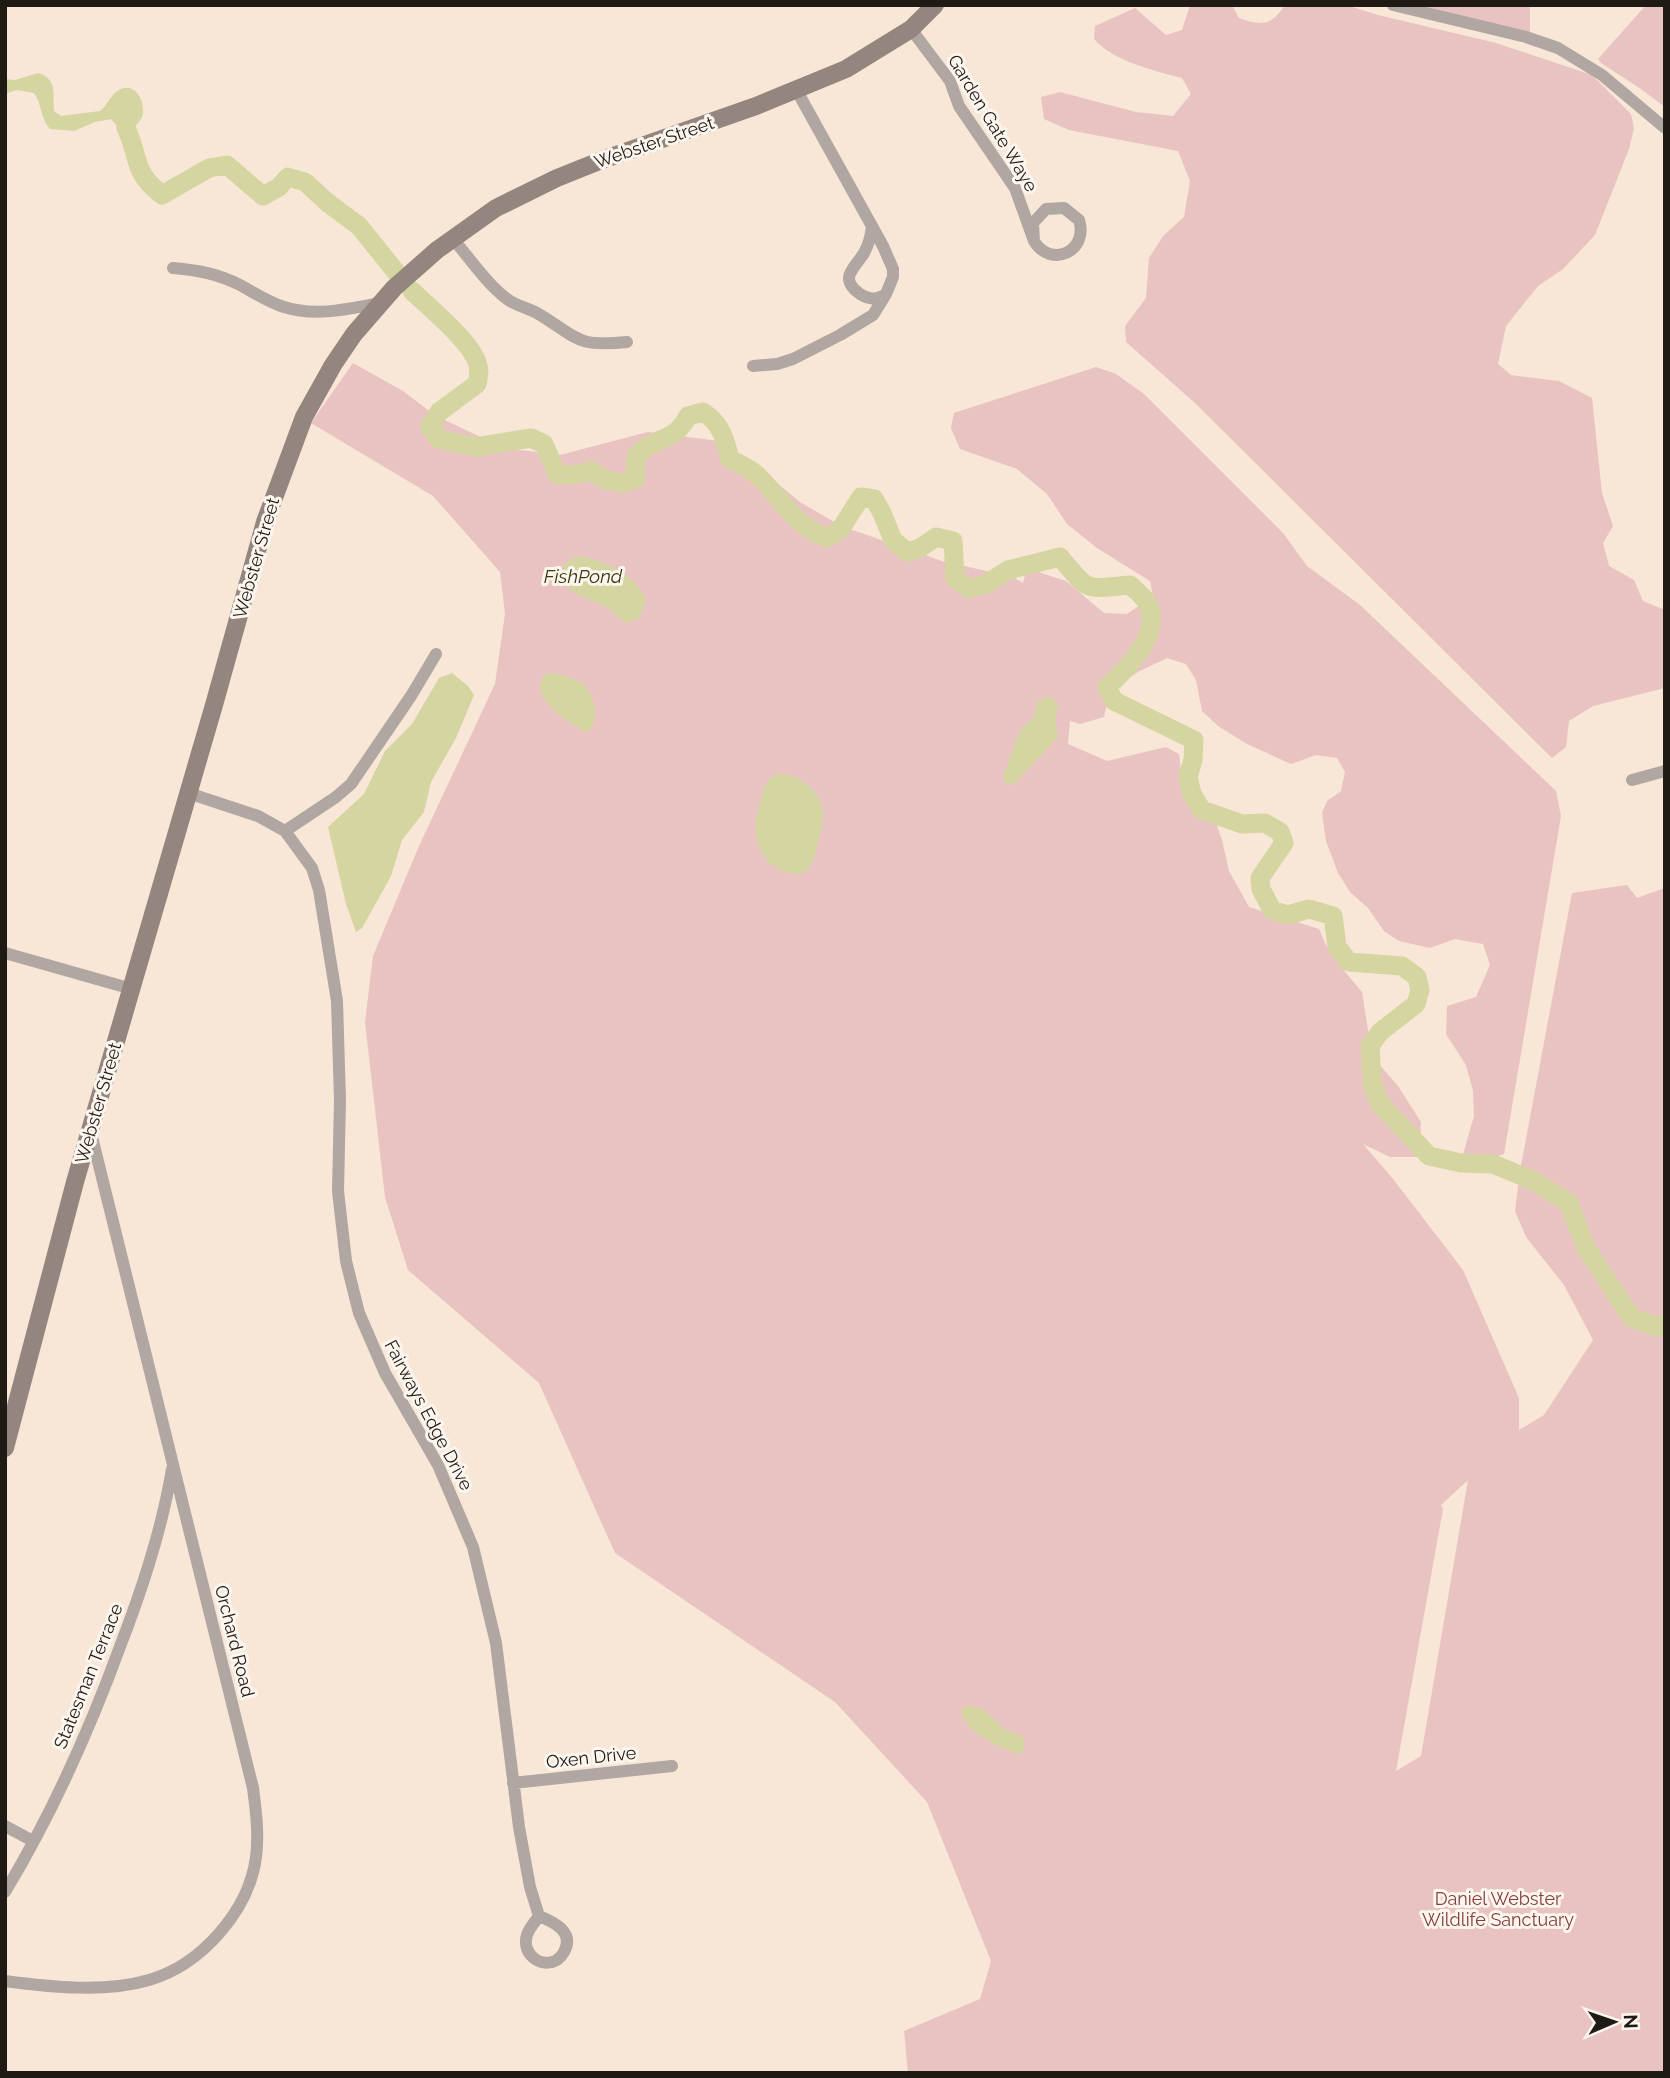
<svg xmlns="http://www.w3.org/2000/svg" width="1670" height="2078" font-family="Raleway,sans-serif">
<rect width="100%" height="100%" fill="#f8e6d6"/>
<!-- green -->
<path fill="#e8c3c1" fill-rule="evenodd" d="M1190,5H1232L1239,18C1262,26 1271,26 1285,5H1346L1378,15L1496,43L1592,75L1631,114L1634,128L1629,149L1595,235L1563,269L1538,286L1506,326L1498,364L1511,375L1559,381L1592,398L1602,493L1613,526L1603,543L1609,566L1634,580L1643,601L1665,610V688L1593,706L1569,721L1566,747L1552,758L1195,403L1126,342L1125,326L1146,298L1149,258L1163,236L1184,217L1190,181L1178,151L1069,130L1044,119L1041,97L1060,92L1136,112L1173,116L1191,94L1182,78C1155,71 1113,61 1094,39L1095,26L1135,8L1166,35L1182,30Z
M1419,5H1528L1530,8V33Z
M1646,5H1665V107L1641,89L1601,63L1598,59Z
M353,363L403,391L436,416L504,448L560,455L648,432L719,441L750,461L800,502L841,526L942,561L1013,577L1023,583L1026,571L1038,572L1066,581L1104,613L1127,614L1153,596L1150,581L1097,548L1067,524L1047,494L1017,469L960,449L951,428L954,413L1096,367L1116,374L1144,394L1283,533L1307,566L1360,605L1556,791L1561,816L1504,1154L1483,1161L1462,1158L1474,1116L1473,1091L1466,1065L1446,1034L1447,1006L1476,997L1490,965L1483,944L1455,939L1430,948L1399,941L1384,931L1368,908L1350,892L1338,873L1326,841L1322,813L1327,801L1341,791L1345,772L1337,758L1316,755L1291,764L1247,744L1218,726L1202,711L1196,680L1186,664L1167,658L1138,672L1110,690L1104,717L1080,724L1070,721L1068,744L1107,761L1166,747L1179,754L1183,790L1216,823L1222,840L1229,871L1249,907L1319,929L1326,945L1346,973L1362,992L1372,1056L1398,1086L1421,1122L1419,1157H1390L1363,1144L1393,1179L1463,1270L1519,1398V1430L1544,1415L1593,1340L1564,1285L1526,1237L1515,1211L1520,1171L1572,893L1627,885L1637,898L1665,888V2073H908L904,2031L980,1999L991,1961L927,1802L835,1702L615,1553L539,1383L408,1270L385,1197L365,1022L373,956L419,846L495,684L505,614L500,572L433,496L311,423ZM1468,1480L1421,1756L1396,1771L1443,1509L1441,1505Z"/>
<!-- water -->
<path fill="#d4d5a0" d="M38,73C57,78 53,94 54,111L61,116L100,111C108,105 110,95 119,90C133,82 143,97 143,110C144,118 137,124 133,129L136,152L124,147L119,128L111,119L95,122L74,131L50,129C40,118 42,104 34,93L16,90L5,94V79L15,80Z
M582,556C605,561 639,577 646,601L639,618L627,623C617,619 614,611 606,607C589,598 570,595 559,578C561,565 568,558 582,556Z
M452,673L468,686L474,695L456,738L431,782L424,812L402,840L391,876L362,928L356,932L346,904L328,827L364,794L385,751L412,724L439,678Z
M548,673C558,673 572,677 581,683C595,692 601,721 587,732C570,726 521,691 548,673Z
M1046,697L1053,698L1059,708L1055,716L1058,737L1016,782L1012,785H1007L1003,777L1017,737L1022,728L1034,717L1037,702Z
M782,774C793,775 798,778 806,784C828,802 825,818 818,842C816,850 815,861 809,868C799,881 775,870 767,860C756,846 753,829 757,814C761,800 763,784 774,775Z
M970,1705L984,1710L1004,1729L1022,1736L1025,1743L1023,1752L1017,1754C996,1745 967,1734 960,1710Z"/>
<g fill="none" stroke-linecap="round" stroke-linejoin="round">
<!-- river -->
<path stroke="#d4d5a0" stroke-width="19" d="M126,128C141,160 131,170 162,195L209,168L227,165L263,196L279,187L288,177L305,182L328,203L359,226L396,272
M412,291C429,307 470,341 477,362C480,370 479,376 477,384L439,412L430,427L439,439L475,447L531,438L544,444L557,474L572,475L591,471L606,480L623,483L635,479L636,456C655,435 674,444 688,416L703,412C721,423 725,439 730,459C739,464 751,469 758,476C781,498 796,527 827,538L840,530L861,497L874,499L882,513L893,540L907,552L920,548L936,537L953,541L955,578L969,589L986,584L1008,570L1060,557C1090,593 1084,589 1130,585C1135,590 1142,595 1146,601C1165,631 1127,669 1107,687L1114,701L1194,740L1193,760L1188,777L1192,794L1202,810L1242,824L1265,823L1280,832L1284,843L1260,878L1261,889L1272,910L1288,915L1309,909L1333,916L1337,947L1349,962L1402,966L1417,977L1420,990L1416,1004L1380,1032L1370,1046L1372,1083L1380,1104L1429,1156L1461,1163L1493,1164L1534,1181L1569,1203L1586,1248L1632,1318L1657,1327L1665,1324"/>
<!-- street -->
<path stroke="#b0a6a2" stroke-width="12" d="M1393,5L1526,37L1558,48L1602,75L1665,128
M911,29L950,81L959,106L1015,188L1034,241C1051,269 1089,251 1079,220L1064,208L1046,209L1033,223L1034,241
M872,226C871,236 869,244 864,253C854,269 838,278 860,294C869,300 877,300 886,294
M452,238C470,258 486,283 507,299C516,306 528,308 537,313C579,338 574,347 627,342
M173,268C198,270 218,274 240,285C255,293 268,302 284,307C316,317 348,309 380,303
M753,366L777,364L793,359L840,335L873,315L886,294L893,277V269L883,246L797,91
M1632,780L1665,771
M188,793L258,816L285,831L312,868L319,890L337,1001L340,1100L338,1191L346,1261L359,1313L385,1373L438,1465L473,1547L496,1643L519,1827L530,1887L539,1916C554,1922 575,1932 564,1952C561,1957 557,1961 552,1962C535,1966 522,1950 527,1935C529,1928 535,1922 539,1916
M285,831L336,797L351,784L411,696L436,654
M5,953L132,989
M513,1783L672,1766
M5,1826L33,1841
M5,1892C52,1814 90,1729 121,1644C143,1587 162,1529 172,1469
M5,1981C50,1987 105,1993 149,1980C201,1965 249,1911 256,1857C259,1834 256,1811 253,1788L90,1129"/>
<!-- secondary -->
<path stroke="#94867f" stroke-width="18" d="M5,1448L75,1182L214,705L265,522L304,417L333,365L354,334L394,288L437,250L496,208L557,178L602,160L756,106L846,69L911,29L935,5"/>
</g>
<g text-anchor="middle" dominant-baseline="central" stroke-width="6" stroke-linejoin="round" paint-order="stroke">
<!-- street labels -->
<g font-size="18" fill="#201a14" stroke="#fdf6ef">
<text transform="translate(993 123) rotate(59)">Garden Gate Waye</text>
<text transform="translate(654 142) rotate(-19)">Webster Street</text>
<text transform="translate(256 558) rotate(-74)">Webster Street</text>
<text transform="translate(98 1103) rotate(-74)">Webster Street</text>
<text transform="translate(429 1415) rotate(62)">Fairways Edge Drive</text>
<text transform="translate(235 1641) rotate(76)">Orchard Road</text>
<text transform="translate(88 1676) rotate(-68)">Statesman Terrace</text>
<text transform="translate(591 1757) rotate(-6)">Oxen Drive</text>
</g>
<!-- park labels -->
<g font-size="18" fill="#843c3b" stroke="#fdf6ef">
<text x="1498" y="1898">Daniel Webster<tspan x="1498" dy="21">Wildlife Sanctuary</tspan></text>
</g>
<!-- water labels -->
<g font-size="19" font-style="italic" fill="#38380e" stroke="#fdf6ef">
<text x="583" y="576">FishPond</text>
</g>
</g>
<!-- border -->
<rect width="1670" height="2078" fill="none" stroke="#201a14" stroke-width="14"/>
<!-- north arrow -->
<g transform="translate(1614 2022) rotate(88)" stroke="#fdf6ef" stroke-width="5" paint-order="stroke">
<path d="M0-5L12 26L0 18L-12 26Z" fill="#201a14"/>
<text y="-10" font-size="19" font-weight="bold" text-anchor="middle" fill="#201a14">N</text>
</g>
</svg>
